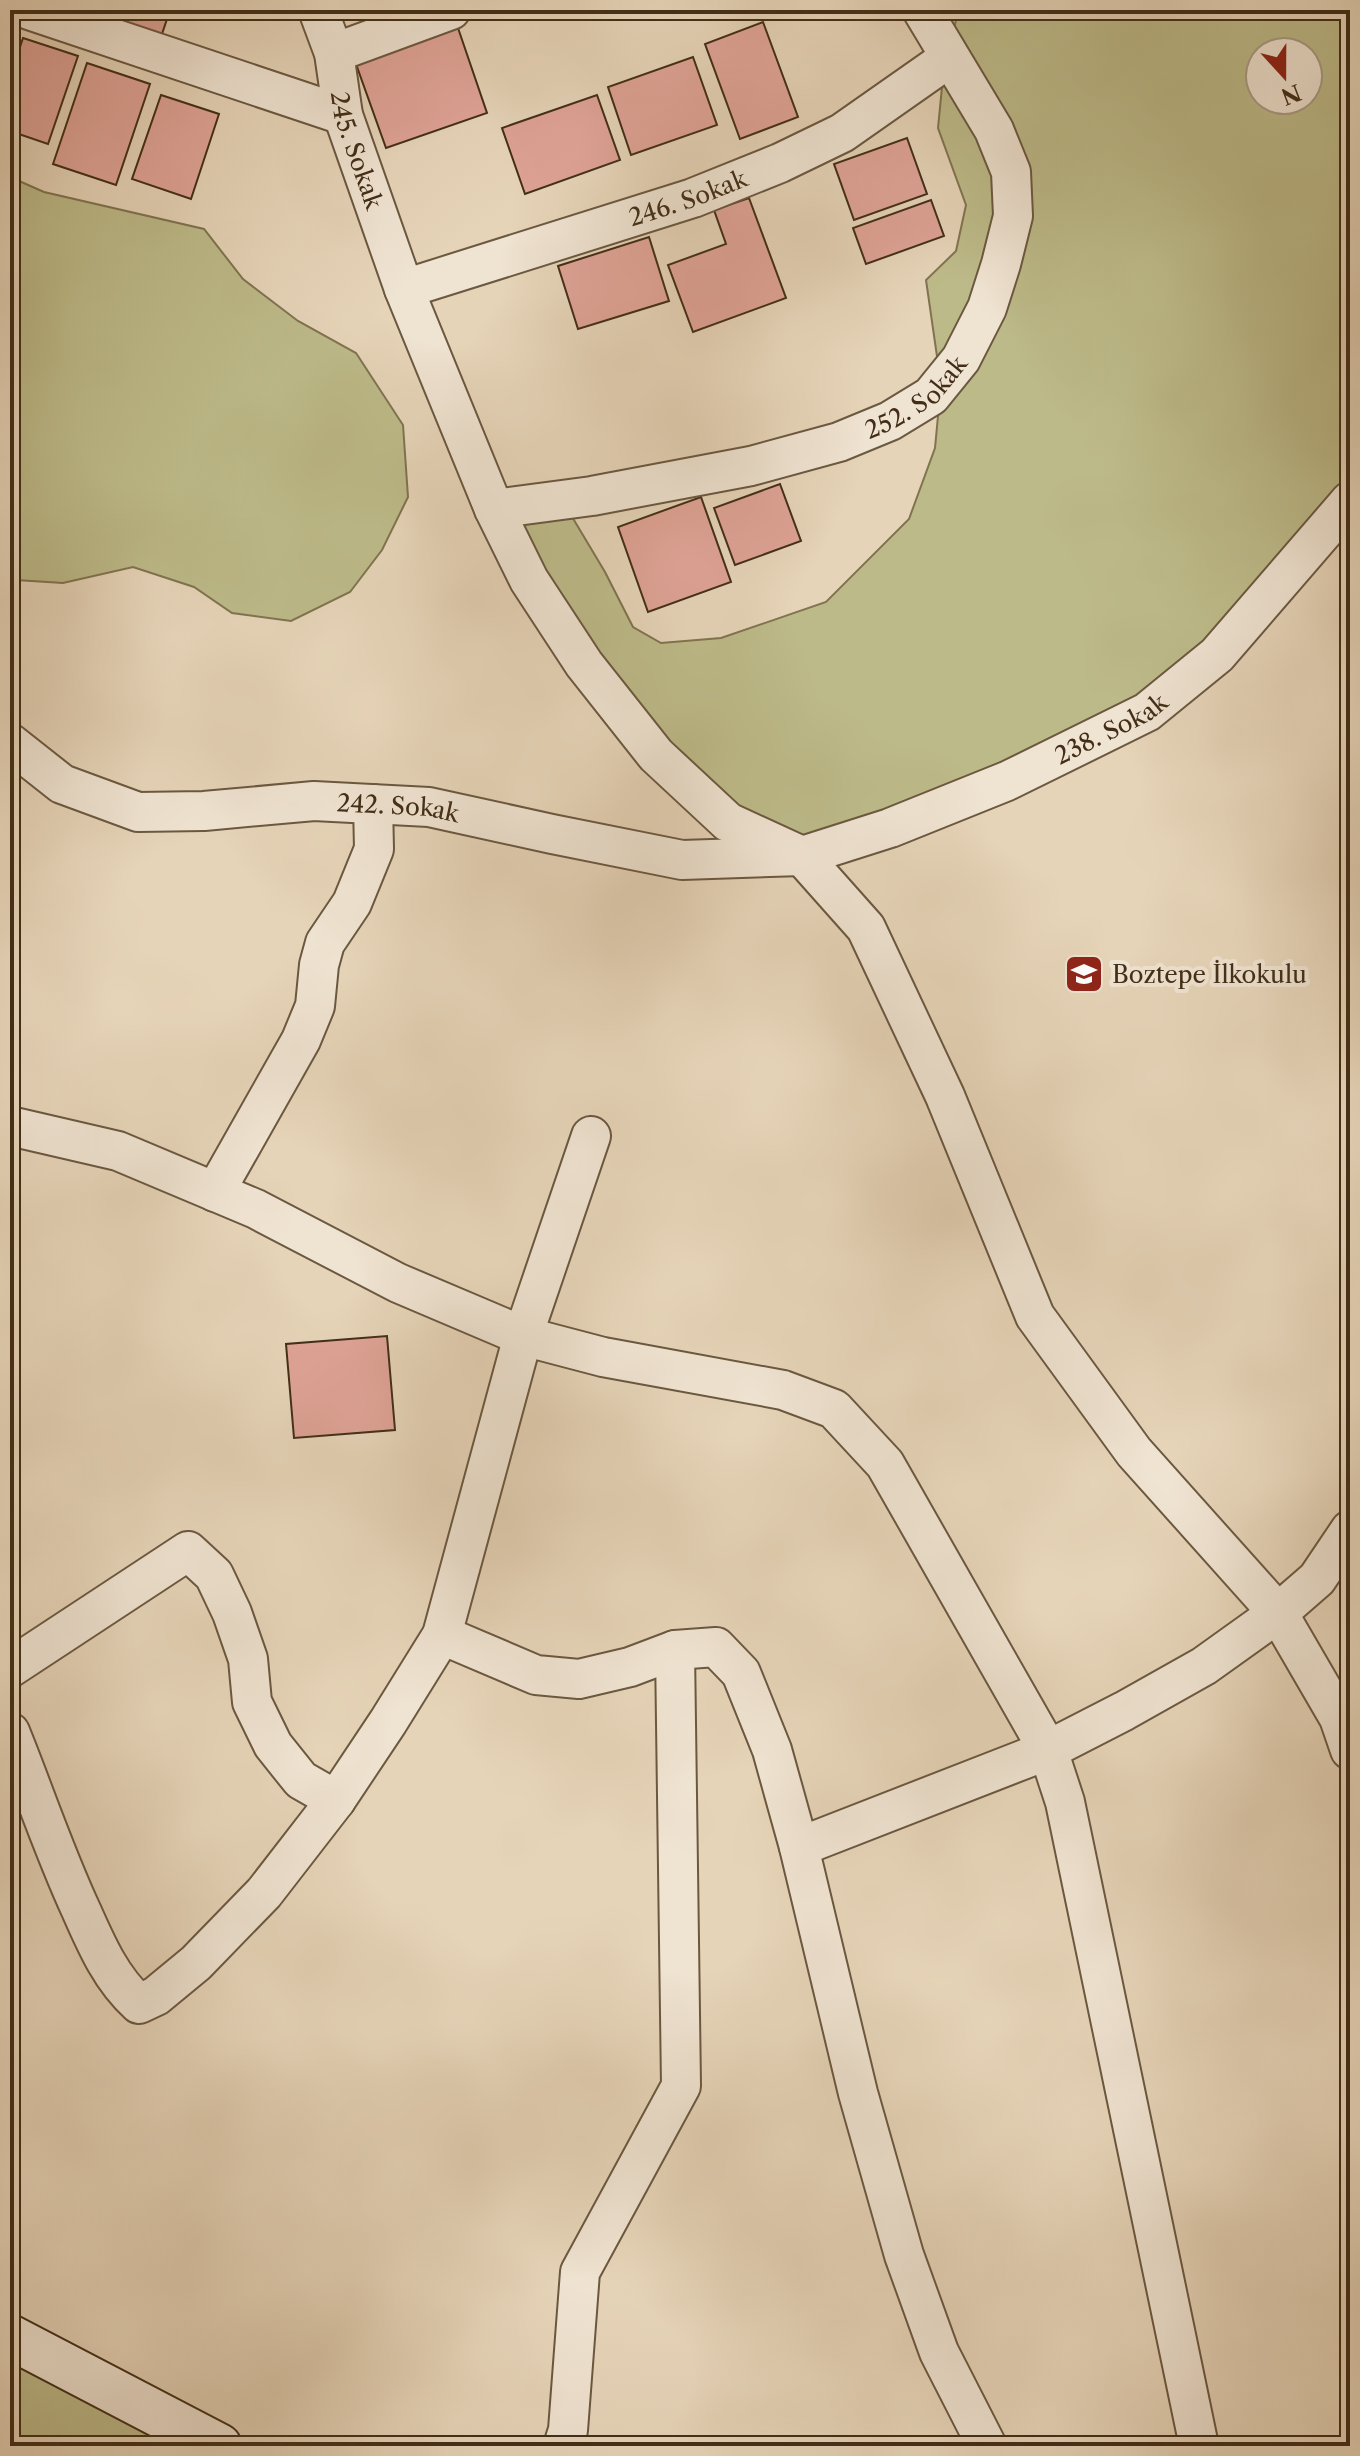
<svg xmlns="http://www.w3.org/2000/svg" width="1360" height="2456" font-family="'Libre Caslon Text',serif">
<rect width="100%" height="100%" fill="#e6d4b8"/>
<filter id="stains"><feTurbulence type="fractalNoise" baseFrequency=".0025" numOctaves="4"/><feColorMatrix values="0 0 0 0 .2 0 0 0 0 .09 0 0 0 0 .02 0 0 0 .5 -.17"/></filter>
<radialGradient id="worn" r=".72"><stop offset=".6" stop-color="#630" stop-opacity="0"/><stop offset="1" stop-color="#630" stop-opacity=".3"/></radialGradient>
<!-- green -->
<path fill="#bdba89" stroke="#807450" stroke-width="2" fill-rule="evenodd" d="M958,10H1350V501L1147,712L802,856L656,755L494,509L562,500L605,572L633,627L661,643L721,638L826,602L909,519L935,448L941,384L926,280L956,251L966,205L938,128L942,87ZM1260,52H1308V100H1260Z
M10,177L44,192L204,229L243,279L298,321L356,353L403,425L408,497L382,550L350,592L291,621L232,613L194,587L133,567L63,583L16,580L10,572Z
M10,2337L219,2446H10Z"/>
<!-- building -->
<path fill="#dfa396" stroke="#422e18" stroke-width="2" d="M94,10H170L160,40L92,17Z
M763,22L798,117L740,139L705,44Z
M458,28L487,113L386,148L356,64Z
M23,38L78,56L48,144L10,131V77Z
M693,57L717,125L631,155L608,87Z
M87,63L150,84L116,185L53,164Z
M161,95L219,114L191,199L132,179Z
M597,95L620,160L525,194L502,128Z
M907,138L927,194L854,220L834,164Z
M749,198L786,298L693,332L668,265L726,244L714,210Z
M931,200L944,236L866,264L853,228Z
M649,237L669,301L578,329L558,266Z
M780,484L801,541L735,565L714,508Z
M701,497L731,582L648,612L618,527Z
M387,1336L395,1430L294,1438L286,1344Z"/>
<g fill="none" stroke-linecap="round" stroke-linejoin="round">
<!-- street casing -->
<g stroke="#6b5840" stroke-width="42">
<g id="street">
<path d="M29,10L343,115"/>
<path id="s1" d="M318,10L334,53L343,115L404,289L494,509L529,580L584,664L656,755L728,822L802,856L866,928L945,1096L1035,1316L1134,1452L1278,1613L1339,1718L1350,1750"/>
<path d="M334,53L451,10"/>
<path id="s2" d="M404,289L693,198L780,163L842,133L949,58"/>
<path id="s3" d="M494,509L592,496L751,466L839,442L890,421L931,396L961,359L987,308L1001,264L1013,216L1011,172L994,130L922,10"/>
<path id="s4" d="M10,743L62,784L138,812L204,811L314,801L429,807L552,834L682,860L802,856L890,828L1007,781L1147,712L1217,655L1350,501"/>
<path d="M10,1126L118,1151L256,1209L398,1283L523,1336L603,1357L783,1390L834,1409L885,1464L1048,1750L1065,1802L1199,2446"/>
<path d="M215,1192L301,1040L315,1006L319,965L325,943L352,903L374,849L373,804"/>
<path d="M442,1635L536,1675L579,1679L630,1667L675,1650L716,1647L741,1673L772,1750L799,1847L858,2093L904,2255L939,2352L987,2446"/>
<path d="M10,1668L188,1551L214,1575L232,1613L248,1659L252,1702L273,1745L301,1780L336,1800"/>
<path d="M10,1732C34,1791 54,1852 81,1910C96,1944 111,1979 139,2004L156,1996L196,1963L264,1893L336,1800L388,1722L442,1635L523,1336L591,1136"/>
<path d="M799,1847L1048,1750L1124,1711L1204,1666L1278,1613L1317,1579L1350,1530"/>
<path d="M563,2446L568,2430L580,2272L681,2086L675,1650"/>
</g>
</g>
<!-- secondary casing -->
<g stroke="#422e18" stroke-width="48">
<path id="secondary" d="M10,2337L219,2446"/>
</g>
<!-- street -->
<use href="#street" stroke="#efe3d1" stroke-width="38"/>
<!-- secondary -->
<use href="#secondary" stroke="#efe3d1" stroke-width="44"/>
</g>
<!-- icons -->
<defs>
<g id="school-square" transform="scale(2)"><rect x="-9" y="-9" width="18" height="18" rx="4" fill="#8f2418" stroke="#efe3d1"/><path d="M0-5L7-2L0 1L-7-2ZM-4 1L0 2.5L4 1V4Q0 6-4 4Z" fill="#fff"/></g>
</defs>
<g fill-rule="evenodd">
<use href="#school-square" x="1084" y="974"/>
</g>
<g text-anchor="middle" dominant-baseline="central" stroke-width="8" stroke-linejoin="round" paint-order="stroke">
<!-- street labels -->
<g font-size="24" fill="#422e18" stroke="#efe3d1">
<text stroke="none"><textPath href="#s1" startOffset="146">245. Sokak</textPath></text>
<text stroke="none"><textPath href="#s2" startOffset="298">246. Sokak</textPath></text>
<text stroke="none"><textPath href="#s3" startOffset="442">252. Sokak</textPath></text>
<text stroke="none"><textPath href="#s4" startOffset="1152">238. Sokak</textPath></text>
<text stroke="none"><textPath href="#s4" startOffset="408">242. Sokak</textPath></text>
</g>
<!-- poi labels -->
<g font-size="24" fill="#422e18" stroke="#efe3d1" text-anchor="start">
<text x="1112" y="974">Boztepe İlkokulu</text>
</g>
</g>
<!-- margin -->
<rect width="1360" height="2456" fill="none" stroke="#e6d4b8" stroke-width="40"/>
<rect x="12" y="12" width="1336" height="2432" fill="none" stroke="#422e18" stroke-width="4"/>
<rect x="20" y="20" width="1320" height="2416" fill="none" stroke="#422e18" stroke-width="2"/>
<!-- north arrow -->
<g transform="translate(1284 76) rotate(159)"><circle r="38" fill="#efe3d1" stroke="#aa9b87" stroke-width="2"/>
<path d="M0-6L14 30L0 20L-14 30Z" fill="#8f2418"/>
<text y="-12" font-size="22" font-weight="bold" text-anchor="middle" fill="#422e18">N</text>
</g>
<rect width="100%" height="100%" filter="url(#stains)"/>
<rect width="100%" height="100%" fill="url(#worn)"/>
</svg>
